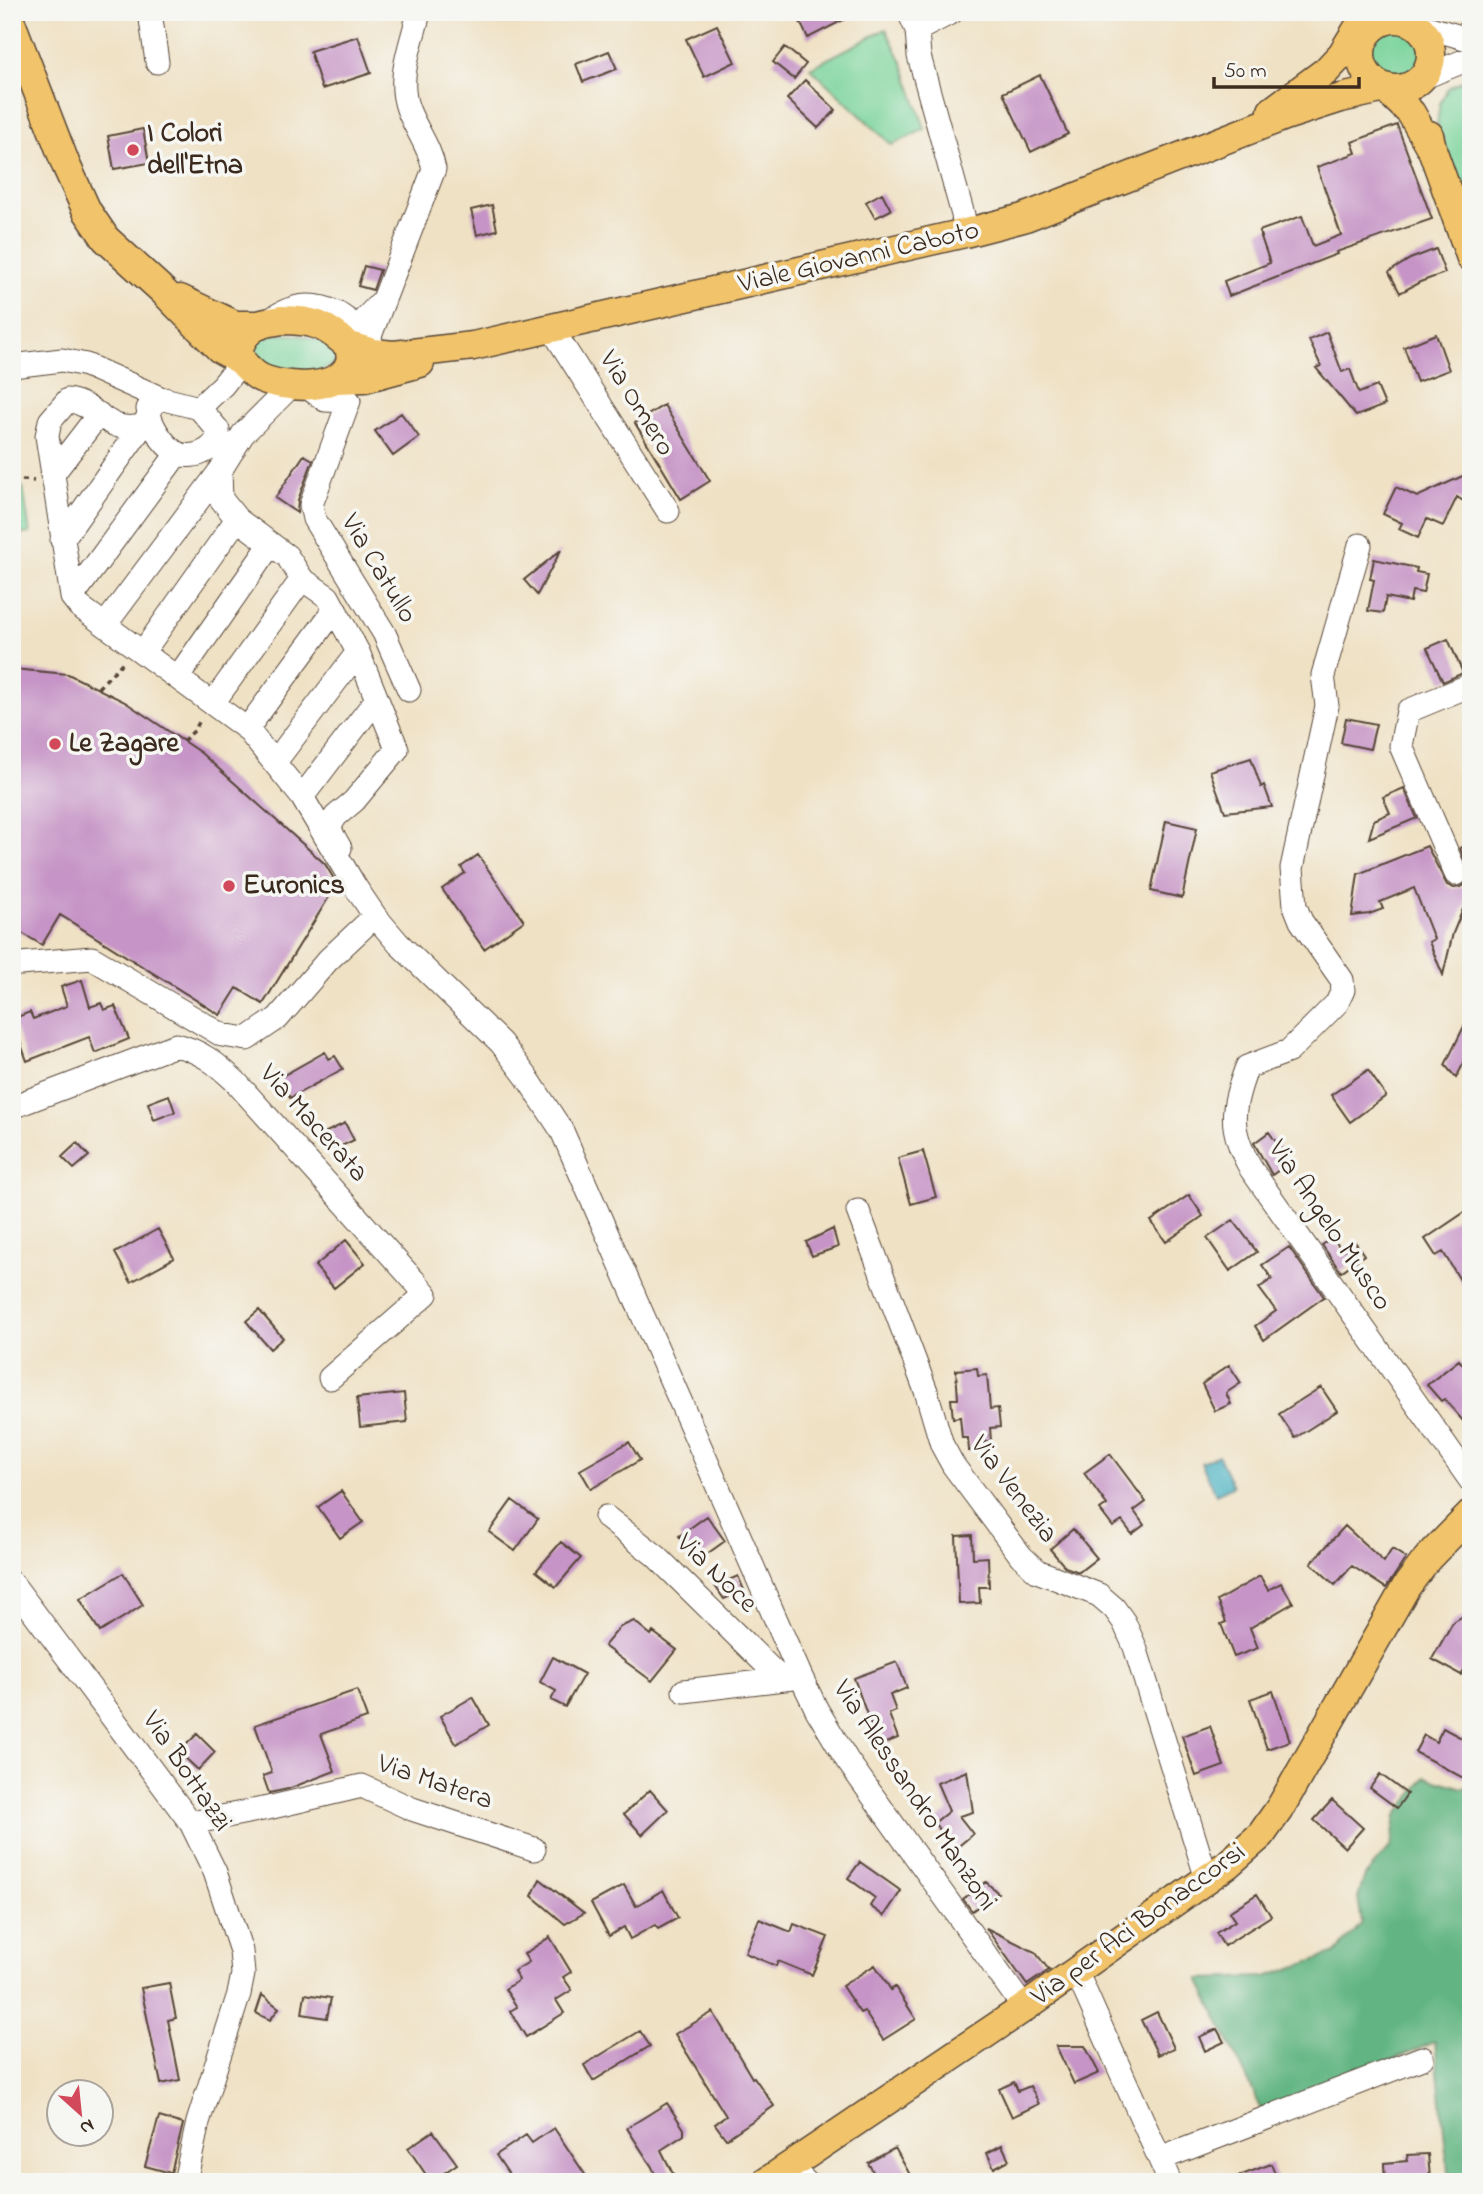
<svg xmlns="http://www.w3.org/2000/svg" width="1483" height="2194" font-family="'Indie Flower',sans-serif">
<rect width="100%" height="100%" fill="#f6f6f2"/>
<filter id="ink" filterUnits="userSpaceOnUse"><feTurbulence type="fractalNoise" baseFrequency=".0143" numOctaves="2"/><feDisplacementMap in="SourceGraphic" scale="14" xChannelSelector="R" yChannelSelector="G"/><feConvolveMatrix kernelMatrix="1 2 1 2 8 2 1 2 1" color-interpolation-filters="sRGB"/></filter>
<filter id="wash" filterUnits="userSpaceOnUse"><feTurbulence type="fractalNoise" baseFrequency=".00686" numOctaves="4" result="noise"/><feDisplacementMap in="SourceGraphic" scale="28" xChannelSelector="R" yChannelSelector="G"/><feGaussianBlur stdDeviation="1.57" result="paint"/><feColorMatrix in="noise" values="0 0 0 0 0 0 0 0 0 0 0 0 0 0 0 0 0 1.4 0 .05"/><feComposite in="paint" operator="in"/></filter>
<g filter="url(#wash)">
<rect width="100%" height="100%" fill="#efe1c4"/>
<!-- green -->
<path fill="#78d39a" stroke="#5a7e5c" stroke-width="2" d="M1367 53a27 27 0 1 1 54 0a27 27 0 1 1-54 0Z
M886,29L903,64L925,129L892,145L810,68Z
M1471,76V216L1437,124L1440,103L1448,88Z
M275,334C292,334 341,337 334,364C330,366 324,370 319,371C299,375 266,371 252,357L253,344L260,338Z
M12,485L23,487L30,533L12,535Z"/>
<!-- forest -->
<path fill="#62b582" stroke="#4e7050" stroke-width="2" d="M1426,1777L1463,1788L1471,1787V2182H1449L1435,2042L1263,2112L1199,1979L1266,1977L1336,1953L1362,1923L1358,1897L1365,1876L1391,1846L1396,1816Z"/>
<!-- water -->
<path fill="#44b0c1" stroke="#406d70" stroke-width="2" d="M1218,1455L1233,1486L1216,1494L1201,1463Z"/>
<g id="blocks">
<!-- building -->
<path fill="#c694c6" d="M795,12H859L808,38Z
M717,25L735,62L704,77L686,39Z
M358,36L371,73L322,89L310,51Z
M785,47L806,64L794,79L773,62Z
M609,51L617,69L583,82L576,64Z
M1040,75L1068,134L1031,152L1003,93Z
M805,80L836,110L818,128L787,99Z
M1397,125L1432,219L1336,252L1337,254L1229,296L1224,281L1270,263L1259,231L1302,216L1313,246L1341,235L1317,167L1356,153L1352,142Z
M143,129L149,163L114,169L108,136Z
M882,193L891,210L875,218L866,202Z
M492,205L497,230L477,235L471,210Z
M1436,249L1445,273L1420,282L1400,293L1389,272L1410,259Z
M364,266L380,270L373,290L358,286Z
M1327,332L1342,372L1350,369L1359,393L1377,386L1385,405L1356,416L1316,368L1321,366L1309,340Z
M1436,334L1449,370L1417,382L1404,347Z
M664,405L710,481L681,499L635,423Z
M401,413L419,437L393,456L375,431Z
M304,455L313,460L298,500L297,513L275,498Z
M1467,474L1465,479L1471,484V506L1457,497L1443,526L1427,519L1418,538L1399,529L1402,523L1383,514L1396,487L1417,497Z
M561,550L537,595L524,580Z
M1374,559L1417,568L1416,572L1427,574L1423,593L1412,591L1410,602L1386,597L1383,613L1368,611L1374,580L1370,579Z
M1448,639L1463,673L1443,682L1427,648Z
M12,669L68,674L125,702L201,753L325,864L337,884L263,1004L237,988L220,1015L60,915L42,945L12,927Z
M1346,718L1376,724L1370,749L1341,743Z
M1251,758L1261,787L1264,785L1272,807L1225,812L1210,771Z
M1404,788L1417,818L1369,838L1374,820L1390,813L1383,797Z
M1166,821L1197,828L1182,898L1151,891Z
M1471,844V890L1453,933L1443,975L1429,942L1434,939L1414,888L1380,902L1383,909L1369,914L1352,916L1358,874L1427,846L1447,885L1454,888L1461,887L1467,883L1470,875L1460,848Z
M478,855L524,921L484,949L442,889L465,873L461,867Z
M82,980L90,1007L101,1003L104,1010L115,1006L129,1039L95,1053L89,1037L27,1061L12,1019L30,1012L33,1019L67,1006L61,987Z
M1471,1012V1049L1456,1078L1445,1065Z
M325,1052L329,1059L335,1056L343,1069L290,1098L279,1078Z
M1368,1070L1386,1096L1350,1122L1331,1095Z
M169,1095L175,1112L154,1120L148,1103Z
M345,1123L354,1140L329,1152L320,1135Z
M1269,1132L1290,1162L1272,1175L1254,1143Z
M77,1143L89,1156L74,1169L62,1157Z
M923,1151L936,1197L911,1204L898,1158Z
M1189,1195L1203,1216L1166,1242L1151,1221Z
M1471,1208V1298L1443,1252L1436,1256L1425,1239Z
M1233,1220L1257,1252L1230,1271L1207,1238Z
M158,1229L174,1258L131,1282L115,1253Z
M833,1229L838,1247L812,1256L806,1242Z
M1333,1238L1342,1251L1355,1242L1364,1255L1341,1272L1322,1245Z
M346,1240L365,1263L334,1288L315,1266Z
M1289,1247L1324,1297L1264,1340L1255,1326L1276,1311L1259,1288L1272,1279L1262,1265Z
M259,1310L283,1338L270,1349L246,1321Z
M1459,1360L1471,1374V1430L1444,1399L1441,1401L1427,1385Z
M1229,1365L1241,1383L1226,1393L1231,1404L1215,1411L1202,1384Z
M977,1368L978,1376L987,1375L990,1409L998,1408L1000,1427L990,1428L991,1441L984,1442V1449L969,1451L968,1438H962L960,1417L953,1418L951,1399H958L956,1370Z
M1321,1387L1337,1411L1295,1438L1279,1414Z
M404,1393L407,1422L360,1427L357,1398Z
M629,1442L640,1460L591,1489L580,1470Z
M1110,1454L1146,1502L1134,1511L1144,1525L1132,1534L1122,1521L1113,1527L1100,1510L1107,1505L1084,1473Z
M341,1491L363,1522L340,1538L318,1507Z
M512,1500L538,1519L515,1551L489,1532Z
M707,1516L725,1541L697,1561L679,1536Z
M1345,1526L1384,1562L1392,1549L1406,1558L1386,1588L1352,1566L1335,1585L1311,1563Z
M1073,1529L1097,1558L1079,1572L1065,1567L1050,1549Z
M972,1535L973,1558L988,1557L989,1587H979L980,1603L959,1604L956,1536Z
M561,1542L581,1558L556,1587L536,1571Z
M123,1573L143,1605L100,1632L80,1599Z
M738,1576L744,1590L724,1599L715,1586Z
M1260,1576L1268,1590L1281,1583L1293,1603L1250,1628L1258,1648L1234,1657L1221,1624L1226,1622L1217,1601Z
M1465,1615L1471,1634V1657L1461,1675L1432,1659L1453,1622Z
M634,1621L651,1635L653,1632L677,1650L652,1681L604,1646L620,1627Z
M553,1657L584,1674L565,1707L551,1700L556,1691L540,1682Z
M897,1662L907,1688L890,1695L896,1711L889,1714L898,1738L878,1746L854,1678Z
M357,1690L367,1718L321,1734L335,1771L288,1789L269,1793L263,1776L272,1773L255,1725Z
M1273,1691L1290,1741L1267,1749L1250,1699Z
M473,1697L489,1725L456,1744L440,1716Z
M1210,1726L1224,1766L1196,1776L1182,1736Z
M1443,1728L1471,1743V1769L1465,1779L1415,1752L1424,1735L1436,1742Z
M197,1734L215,1752L198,1770L179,1752Z
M967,1771L973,1812L959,1816L973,1834L955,1849L934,1823L949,1811L937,1783Z
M1380,1774L1407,1794L1397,1808L1370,1788Z
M650,1790L668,1810L642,1835L624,1814Z
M1332,1800L1363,1828L1345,1848L1314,1820Z
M860,1862L901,1891L884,1916L870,1906L875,1898L848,1878Z
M540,1879L584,1913L565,1924L532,1896Z
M986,1882L998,1893L972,1911L963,1899Z
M624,1885L636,1906L663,1890L678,1918L658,1929L655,1925L630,1939L624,1927L609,1936L591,1903Z
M1257,1894L1271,1916L1224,1946L1216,1933L1235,1921L1229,1912Z
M759,1919L791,1932L794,1924L828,1937L812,1975L778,1961L776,1966L745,1953Z
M986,1928L1035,1952L1049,1970L1027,1985Z
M550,1937L571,1972L563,1977L572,1990L556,2000L564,2013L526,2037L510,2011L517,2007L505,1989L519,1980L514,1971L529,1962L524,1954Z
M875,1965L891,1990L895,1987L916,2019L883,2040L864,2011L860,2013L842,1986Z
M169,1983L176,2018L168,2020L180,2080L161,2084L141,1988Z
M305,1994L331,1998L327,2018L302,2014Z
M262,1995L279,2008L270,2020L256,2013Z
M713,2012L752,2078L754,2077L774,2106L726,2139L715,2124L726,2116L675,2034Z
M1157,2012L1174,2048L1158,2055L1141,2020Z
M1217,2029L1224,2042L1205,2051L1199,2037Z
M640,2031L650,2046L593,2081L584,2065Z
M1056,2046H1085L1099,2073L1074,2084Z
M1014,2082L1018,2091L1030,2086L1039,2104L1012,2117L999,2089Z
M667,2103L684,2129V2135L661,2150L677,2182H658L652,2167L627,2128Z
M159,2117L183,2124L171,2173L145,2166Z
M554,2128L590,2182H514L496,2155L526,2135L532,2143Z
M433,2131L457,2164L431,2182L408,2148Z
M1002,2145L1009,2160L994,2168L987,2153Z
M895,2148L914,2182H879L868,2163Z
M1428,2154L1430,2178L1385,2182L1384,2163L1408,2161L1407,2155Z
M1271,2164L1278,2182H1229L1228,2180Z"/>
</g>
</g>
<g filter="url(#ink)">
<use href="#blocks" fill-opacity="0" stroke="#564537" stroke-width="2"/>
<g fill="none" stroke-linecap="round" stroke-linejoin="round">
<!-- minor casing -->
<g stroke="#564537" stroke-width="25">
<path id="minor" d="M150,12L157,62
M909,12L917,30L919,56L963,215L965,233
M1413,23L1471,40
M917,30L952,12
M1422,78L1471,58
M269,321C290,305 312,301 337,313C344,317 348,322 356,325L362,322L379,304
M552,329L668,511
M373,353L370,336L434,169C430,147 416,130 408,109C396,77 412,44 419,12
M12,366L62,360L86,365L160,398
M291,386L243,434L220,471L221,499L237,519L287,556L302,579L328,597L358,652L397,749L354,801L336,816L330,825L332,834L340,848
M307,387L325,400L349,401L311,505L314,519L384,633L409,690
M160,398L199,408L218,430C220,450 190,462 175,452C162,443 150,424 148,409Z
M199,408L223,385L241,362
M142,426C105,434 101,406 68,400L50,421L47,436L72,597L79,606L247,729L302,797L356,888L375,916L398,943L501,1043L526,1076L562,1131L801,1677
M52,475L99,414
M62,540L147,419
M1360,545L1323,675L1327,706L1292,868L1295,906L1301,921L1342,980L1343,990L1337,1003L1289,1051L1247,1067C1231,1109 1228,1128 1251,1169L1471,1481
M72,597L177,454
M105,625L220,471
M143,652L237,519
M178,677L271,544
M213,703L302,579
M247,729L335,609
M275,762L358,652
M302,797L376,700
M1456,874L1401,746L1408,711L1471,685
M12,962L20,964L92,958L222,1035L247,1039L278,1018L328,960L375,916
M12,1107L176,1045C201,1051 217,1064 235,1081L426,1294L330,1378
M858,1211L926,1391L942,1445L953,1465L1021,1556L1037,1571L1099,1595L1114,1608L1124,1622L1135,1647L1207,1879
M606,1517L656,1556L781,1679
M12,1583L191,1823L215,1872L241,1951L243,1974L239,1994L198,2122L185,2182
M684,1691L801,1677L817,1710L847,1760L1024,2008
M191,1823L268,1808L362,1786L412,1809L534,1849
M1076,1971L1170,2182
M1160,2159L1422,2058
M789,2166L806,2182"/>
</g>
<!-- major casing -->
<g stroke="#564537" stroke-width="31">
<path id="major" d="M1361 54a35 35 0 1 1 70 0a35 35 0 1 1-70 0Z
M12,25L66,165L87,211L106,239L162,290L220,349L240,360
M1272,111L1326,71L1342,54L1361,23
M1429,135L1433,152L1471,258
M180,299L235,325H260
M281,320C314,320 325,325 349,346C350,351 351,358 350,362C341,393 283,388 261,378C256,376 252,372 248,368C231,354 241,334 259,325C266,322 274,322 281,320Z
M349,346L373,353L394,355L473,346L965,233L1023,218L1285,116L1341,98L1385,88L1411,113L1433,152
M336,379L365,378L420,363
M766,2182L1024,2008L1228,1864L1261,1835L1280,1808L1406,1587L1427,1559L1471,1514"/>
</g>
<!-- path -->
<path stroke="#564537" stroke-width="3.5" stroke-dasharray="5 5" stroke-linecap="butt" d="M12,479L34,481
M98,688L123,662
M183,741L195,730L201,718"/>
<!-- minor -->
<use href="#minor" stroke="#fff" stroke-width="23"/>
<!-- major -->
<use href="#major" stroke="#f1c36a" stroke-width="28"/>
</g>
</g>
<!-- markers -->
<g fill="#d1495b" stroke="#f6f6f2" stroke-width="2.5">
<circle cx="133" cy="150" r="7"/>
<circle cx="55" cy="744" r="7"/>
<circle cx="229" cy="886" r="7"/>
</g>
<g text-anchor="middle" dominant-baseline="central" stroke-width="7" stroke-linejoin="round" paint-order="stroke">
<!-- poi labels -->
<g font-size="28" font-weight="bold" fill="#3b2a1e" stroke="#f6f6f2" text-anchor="start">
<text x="147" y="134">I Colori<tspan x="147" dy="32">dell'Etna</tspan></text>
<text x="69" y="744">Le Zagare</text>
<text x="243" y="886">Euronics</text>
</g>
<!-- street labels -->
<g font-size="28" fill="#3b2a1e" stroke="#f6f6f2">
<text transform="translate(859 258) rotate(-13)">Viale Giovanni Caboto</text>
<text transform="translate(636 404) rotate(58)">Via Omero</text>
<text transform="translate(378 569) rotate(59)">Via Catullo</text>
<text transform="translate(313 1124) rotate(48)">Via Macerata</text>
<text transform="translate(1329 1226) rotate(56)">Via Angelo Musco</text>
<text transform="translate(1013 1490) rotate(53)">Via Venezia</text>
<text transform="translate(716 1574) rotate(44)">Via Noce</text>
<text transform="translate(186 1772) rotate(56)">Via Bottazzi</text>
<text transform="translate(435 1783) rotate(19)">Via Matera</text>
<text transform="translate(914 1796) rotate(56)">Via Alessandro Manzoni</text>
<text transform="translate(1139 1925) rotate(-36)">Via per Aci Bonaccorsi</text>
</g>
</g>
<!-- margin -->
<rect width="1483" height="2194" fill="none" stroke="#f6f6f2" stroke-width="42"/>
<!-- north arrow -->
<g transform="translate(80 2113) rotate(153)"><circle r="33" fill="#f6f6f2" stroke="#aba49d" stroke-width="2"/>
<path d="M0-5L12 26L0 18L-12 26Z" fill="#d1495b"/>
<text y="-10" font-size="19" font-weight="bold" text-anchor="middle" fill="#3b2a1e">N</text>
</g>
<!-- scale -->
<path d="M1214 77v10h145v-10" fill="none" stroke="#3b2a1e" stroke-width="3.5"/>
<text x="1224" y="77" font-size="21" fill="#3b2a1e" stroke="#f6f6f2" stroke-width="5" paint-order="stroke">50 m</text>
</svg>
